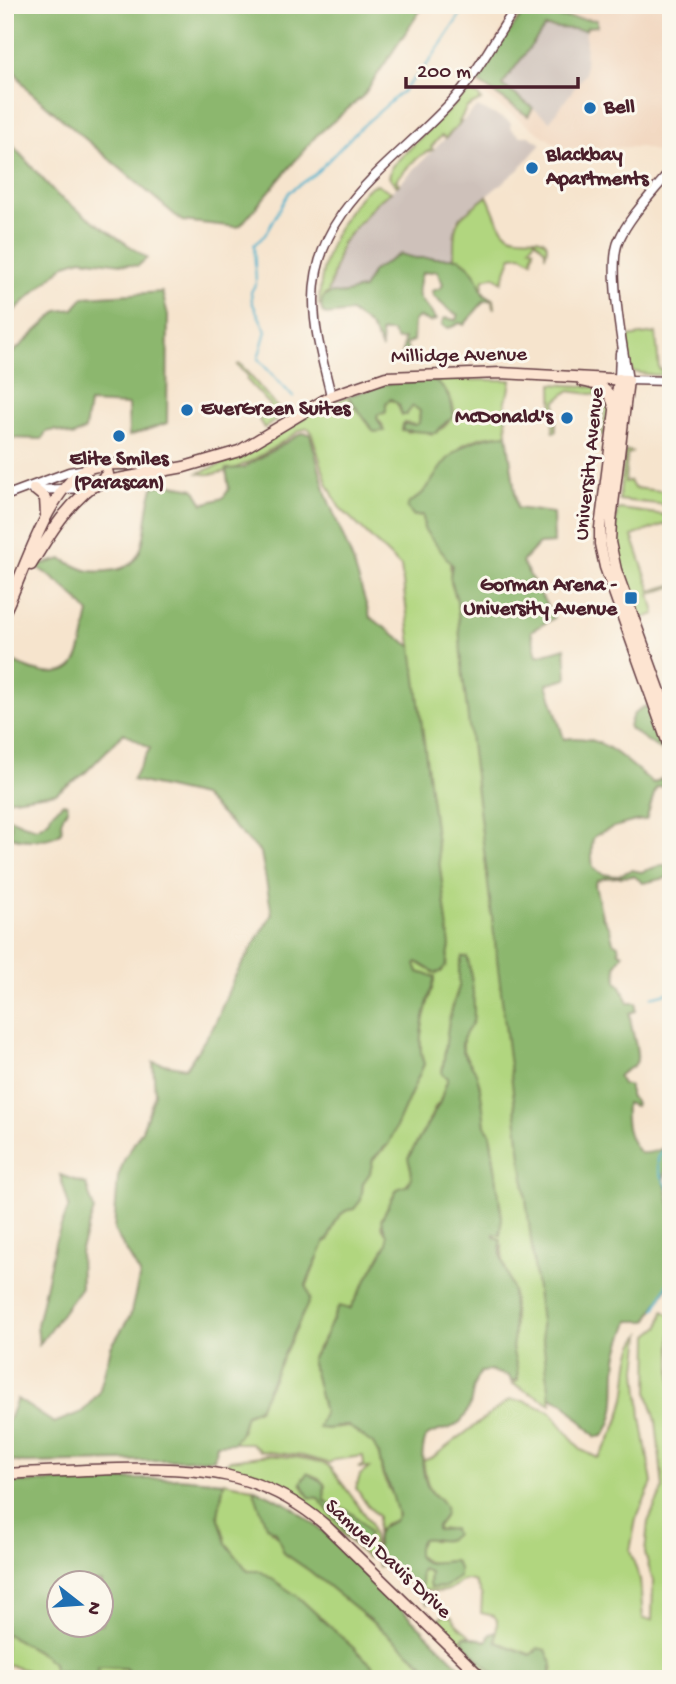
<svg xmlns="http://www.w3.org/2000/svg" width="676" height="1684" font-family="'Gochi Hand',sans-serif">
<rect width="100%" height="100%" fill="#fbf7ec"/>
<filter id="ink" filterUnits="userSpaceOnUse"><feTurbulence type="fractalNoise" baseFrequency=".0143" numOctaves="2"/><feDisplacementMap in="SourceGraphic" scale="14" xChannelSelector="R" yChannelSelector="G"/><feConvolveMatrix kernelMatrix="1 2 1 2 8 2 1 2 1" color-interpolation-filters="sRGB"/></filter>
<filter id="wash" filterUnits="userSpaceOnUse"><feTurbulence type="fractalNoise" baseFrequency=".00686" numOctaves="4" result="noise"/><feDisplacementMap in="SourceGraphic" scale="28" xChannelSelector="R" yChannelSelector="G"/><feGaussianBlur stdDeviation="1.57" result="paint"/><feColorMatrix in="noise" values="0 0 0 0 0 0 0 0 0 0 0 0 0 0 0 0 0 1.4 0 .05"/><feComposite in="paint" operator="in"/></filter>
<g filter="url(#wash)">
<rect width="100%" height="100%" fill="#f6e4cd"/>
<!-- built -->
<path fill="#f1d5bd" d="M518,5H671V165L654,151L641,147L561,148L466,83Z"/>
<!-- industrial -->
<path fill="#cec1ba" d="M517,27L586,30L585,74L550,121L504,87Z
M477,107L507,120L511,123L510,128L520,136H529L541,144L518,170L456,221L454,232V258L428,259L412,282L327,299L337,256L344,241L379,200L391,192Z"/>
<!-- green -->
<path fill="#b1d67f" stroke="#7e7a55" stroke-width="2" fill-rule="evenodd" d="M471,93L478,95L481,100L467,107L459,122H461L446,138L441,136L431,147L433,150C420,152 406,169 396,180L399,184L397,186L389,177L392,166L463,96Z
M377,184L391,192L377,202L342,243L328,293L325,295L322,305H319C320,268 330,236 353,206C360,197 366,187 377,184Z
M487,196C494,208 496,225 508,234C520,243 556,228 545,256V250L535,240L530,247L534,249L532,261L522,255L512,256L502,282L494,276L484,279L482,289L485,294L494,300L495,308H493L492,300C474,290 476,261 454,258C453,216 456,221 487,196Z
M656,333L659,370L671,367V374L654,375L633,372L630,368L627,337Z
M240,364L284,415L264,428L259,420L271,406L246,379L248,377L237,365Z
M434,380H511L509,393L505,401L507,434L482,437L464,444L440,469L423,495L416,499L417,516L423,515L424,529L450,561L451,583L457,601L551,1404L513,1384L518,1380C517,1368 511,1351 512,1342C514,1326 515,1306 512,1288C508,1273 501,1262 502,1246L494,1237L502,1218L490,1133L485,1126L479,1083L463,1051V1037L472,1023L460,962L459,987L452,1007L442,1074L448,1078L439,1104L436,1106L409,1162L413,1170L412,1176L381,1225L387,1235V1244L350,1309L328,1331L311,1359L324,1413L321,1422L326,1429L348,1426C357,1432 369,1438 375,1446C381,1455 380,1464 382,1473C386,1488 403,1503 396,1520L384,1524L376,1539L380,1568C371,1553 378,1533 378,1516L367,1505L356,1488L360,1475L369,1468H358L364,1465L363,1456L334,1460L329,1463L303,1456L260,1451L251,1443H233L241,1432L246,1414L257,1410L325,1240H328C335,1225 336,1210 354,1209L362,1194L363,1183L373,1159L387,1146L424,1064C414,1039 428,1003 435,978L418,972L415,964L417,962L435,973L449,941L401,567L339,507L327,483L311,431L308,428L301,430C275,446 230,481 198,473L244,456L316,410L348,396L355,408L384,427L377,418L378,414L385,413L387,400L396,401L401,413L406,415L410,407H415L420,411L419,423L416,425L405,423L407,432L421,430L432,434L444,427L454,413C453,398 446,390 434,380Z
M552,384L595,387L612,403L610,433L600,435V431H604V408L602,407L599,395L568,391L556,401V432H553Z
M625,450L632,452L627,455L625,482L630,481L634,488L671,492V499L667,501V505L619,500Z
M620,509L665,515L671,513V522L632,536L651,591L671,585V587L650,594L655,614L639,620C626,581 612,554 617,511Z
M663,1311L671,1316V1679H550L553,1666L535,1650L531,1655L496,1642L497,1620L494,1616L481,1613L482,1596L475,1582C460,1576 459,1585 448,1590C441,1593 430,1591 423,1590V1594L428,1600L427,1604L414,1589L415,1584L418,1587L422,1584L419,1575L422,1569L430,1572L429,1583L441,1588L459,1577L451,1561C439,1564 427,1565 418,1556V1547L422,1539L428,1538L435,1541L445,1529L437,1530V1526L444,1517L441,1500C426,1491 426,1477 423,1461L433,1457L509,1400L524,1401L550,1411L581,1450L598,1458C612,1439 620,1421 625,1398C630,1373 625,1355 641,1334L637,1370L641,1417L652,1483L636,1519L630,1551L640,1580L643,1619L652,1620L653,1581L645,1553L648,1522L663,1488L656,1421L648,1394L649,1335L660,1326Z
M268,1455C287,1457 309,1457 327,1465C331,1467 370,1521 371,1526C374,1535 374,1548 371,1558L366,1557C321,1512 286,1484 223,1467L230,1460ZM309,1474L319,1478L325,1485L324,1499L330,1505L345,1510L368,1531L353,1542L318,1498L309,1496L303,1478Z
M224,1482L253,1488L271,1530L279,1538L284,1553L310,1571L442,1679H387L297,1596L248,1571L226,1543L218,1515Z
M445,1615L452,1617C456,1627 465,1629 471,1637L465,1636L463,1641L499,1679H492L436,1625L435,1620Z
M5,1633L48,1658L53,1663L54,1671L97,1670L98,1667C107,1666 115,1669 125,1668L128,1672L135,1674L138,1679H39L26,1670L5,1664Z"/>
<!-- forest -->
<path fill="#8cb76e" stroke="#6b6b4c" stroke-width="2" fill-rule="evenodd" d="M5,5H424L363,96L316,136L241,225L237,227L182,221L28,90L13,69Z
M529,5H555L556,17L597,20V26L587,27L586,30L545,27L502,85L533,108L528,116L475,80Z
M5,137L58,196L147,258L138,266L81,259L66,264L5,319Z
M400,254L415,258H459L468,265L478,279L483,294L492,300L484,301L464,325L460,323C453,326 449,331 442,325L443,320L446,318L456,320L458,315C447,311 442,303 433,296L432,291L441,288L443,284L437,271L422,273C413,306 422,295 436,320L430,322L419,317L414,321L413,341L406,344L408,350L402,361L404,339L397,340L392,332H381L382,349C378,341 374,329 366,323C361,318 356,317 351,312L326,315C320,312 321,304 323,298C331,290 336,295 346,293C352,292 356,289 363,289L373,271Z
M162,292L168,315L167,423L129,436L128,405L89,403L85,430L73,436L55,430L46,432L42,439L5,438V360L58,311L74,309L84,297Z
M434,380C448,391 452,400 454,417L446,422L436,433L402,430L403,424L416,425L419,423L420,411L413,406L406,415H402L399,405L391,399L386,403V412L378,414L377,418L384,431L374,432L348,396L386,384Z
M302,433L310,434L327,497L353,561L370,617L412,647L450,946L446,966L441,972L435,973L417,962L415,964L418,972L435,977C428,1003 414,1039 424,1064L389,1143L373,1159L370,1173L363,1183L361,1200L354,1209C337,1210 334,1226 328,1240L325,1241L306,1285L310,1299L259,1408L246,1414L241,1432L233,1443L217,1444L214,1459L24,1463L5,1460V1429L17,1399L54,1423L82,1412L99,1393L111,1347L130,1316L140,1274L114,1230L118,1177L125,1158L142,1130L155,1094L153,1062L186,1068L215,1024L234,978L272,914L261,853L202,796L132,780L150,748L124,733L84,774L56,793L5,800V656C22,670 67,686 78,657C84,644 85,627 89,613C74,594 56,579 35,566L62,559C84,571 90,574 115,570C154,564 141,514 154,486L167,484L194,489L203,504L223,498L229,489L226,469L243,468Z
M507,434L517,508L553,513L554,543L539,544L522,562L554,618L531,631L537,656L565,648L567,679L547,684L564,739C603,732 625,761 653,783L671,774V788L660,786L656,788L646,820C638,819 596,831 593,839C591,846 592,861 593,868L603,874L616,876L632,870L641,872L662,865H671V877L643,883L634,876L604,878L597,881L595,885L602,916L610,929L613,942L618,945L619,952L623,954L616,965L617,982L621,986L628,1003H636V1011L630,1013C629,1026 641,1054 636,1063C632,1069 622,1070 618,1077L622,1084L630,1086V1096L636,1103L635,1106L626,1103C625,1122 626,1137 640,1153C651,1154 661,1150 671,1144V1154L664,1178L671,1208V1281L647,1321H629C625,1333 619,1346 617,1359C613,1385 621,1413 603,1436L596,1437L564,1403L550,1397L463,677L457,601L450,577L452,565L424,529L423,515L414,516L407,508L409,503C428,492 429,484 441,467C459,443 479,437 507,434Z
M646,706L650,712L662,751L629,728C631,716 634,711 646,706Z
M63,803L67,804L68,809C66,813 63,815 62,819C59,824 65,830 59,834C48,841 21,842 10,836L11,825L5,821V816L23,824L37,828L49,820L51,814Z
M462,957H467C471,967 476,1010 473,1021C470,1030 462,1034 462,1045C462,1057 472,1062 476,1073C482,1089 483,1109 485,1126L490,1133L502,1218L500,1235L494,1234V1237L500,1239L501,1256L512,1289L514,1335L512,1348L517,1368L518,1380L511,1381L509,1376L490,1371L481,1372C468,1387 477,1403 461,1421C451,1432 437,1428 426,1437C420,1453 421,1481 433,1495C438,1500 443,1500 445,1507C447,1515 441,1520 437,1526V1530L453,1529L455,1534C445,1547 434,1536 422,1539L418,1547V1556L425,1563L455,1561L459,1568V1577L445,1587L431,1588L429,1585L430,1572L422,1569L420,1573L422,1584L420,1588C409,1580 385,1573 379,1560C378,1557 377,1548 377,1544C375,1529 382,1526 394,1521L398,1515L390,1487L383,1474L379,1455L373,1444L348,1426L343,1425L330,1429L318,1428L324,1413L311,1359L321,1345L339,1306L350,1309L387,1244V1235L381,1220L397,1189L408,1185C414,1173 411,1170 408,1158L439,1104L448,1078L442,1074L449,1019L459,987V969Z
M60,1175L86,1184L94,1210L80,1252L81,1287L39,1345L37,1325L55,1242L69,1206Z
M307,1473C323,1484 326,1477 324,1499C329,1505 332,1504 339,1507C350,1510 365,1523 369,1534L365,1542L360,1544L353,1542L318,1498L309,1497L301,1483Z
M179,1478L224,1482L218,1515L226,1543L248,1571H260L297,1596L387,1679H138L125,1668C119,1668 101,1666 97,1668L100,1673L98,1676L54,1671L53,1663L42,1654L5,1633V1483ZM60,1582H102V1624H60Z
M253,1488L289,1505L324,1532L472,1679H442L310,1571L284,1553L276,1532L266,1526Z
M496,1632V1642L531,1655L538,1648L546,1650L552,1663L550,1679H499L466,1646L462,1639L465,1636L487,1641L490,1634Z"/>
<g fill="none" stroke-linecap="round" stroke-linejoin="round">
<!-- stream -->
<path stroke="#4cafcb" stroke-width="2" d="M293,397L258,359L266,331L252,302L251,292L256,283L254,245L265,235L289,192L315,174L358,130L404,90L429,62L467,5
M651,997L671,992
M671,1146C647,1156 661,1177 671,1192
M655,1310L671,1277"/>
</g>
</g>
<g filter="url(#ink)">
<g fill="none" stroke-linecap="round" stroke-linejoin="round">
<!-- tertiary casing -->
<g stroke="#643d43" stroke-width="11">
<path id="tertiary" d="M671,170C654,192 630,215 619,240C607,264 623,350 628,380L671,381
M619,379L620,353
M331,396C324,365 314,333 314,301C313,207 399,161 455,98C480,70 496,35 518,5
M33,490L90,488
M5,496L69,472L86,469"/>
</g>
<!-- secondary casing -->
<g stroke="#643d43" stroke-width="13">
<path id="secondary" d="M619,379L600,528V544L605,567L671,752
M582,381C598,384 610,389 614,406
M90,488L107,481L184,467L239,451L331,396L386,377L501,373L628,380L611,521L610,542L616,570L671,722
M34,489L45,498L46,515
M31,565C55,525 69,502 108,474L106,466
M5,611C24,573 47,490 85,470C104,460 150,465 172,467
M5,1474C43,1472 80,1470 118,1469C198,1467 260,1470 324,1524L483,1679"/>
</g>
<!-- tertiary -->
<use href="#tertiary" stroke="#fff" stroke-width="8"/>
<!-- secondary -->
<use href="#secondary" stroke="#fde4d1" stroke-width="10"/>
</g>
</g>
<!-- markers -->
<g fill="#1f6fb2" stroke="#fbf7ec" stroke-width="2.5">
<circle cx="590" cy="108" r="7"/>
<circle cx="532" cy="168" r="7"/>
<circle cx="187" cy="410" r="7"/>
<circle cx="567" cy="418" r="7"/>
<circle cx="119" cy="436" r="7"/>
<rect x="624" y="591" width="14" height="14" rx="3.5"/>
</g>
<g text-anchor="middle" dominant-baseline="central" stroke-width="6" stroke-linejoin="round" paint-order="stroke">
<!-- poi labels -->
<g font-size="21" font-weight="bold" fill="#4a1f2b" stroke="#fbf7ec" text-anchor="start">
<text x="604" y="108">Bell</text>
<text x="546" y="156">Blackbay<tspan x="546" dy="24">Apartments</tspan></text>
<text x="201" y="410">EverGreen Suites</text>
<text x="553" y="418" text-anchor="end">McDonald's</text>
<text x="119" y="460" text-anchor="middle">Elite Smiles<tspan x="119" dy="24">(Parascan)</tspan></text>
<text x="617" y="586" text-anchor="end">Gorman Arena -<tspan x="617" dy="24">University Avenue</tspan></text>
</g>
<!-- street labels -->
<g font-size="21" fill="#4a1f2b" stroke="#fbf7ec">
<text transform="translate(459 357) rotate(-1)">Millidge Avenue</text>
<text transform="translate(591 464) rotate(-84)">University Avenue</text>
<text transform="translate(387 1560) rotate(43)">Samuel Davis Drive</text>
</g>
</g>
<!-- margin -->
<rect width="676" height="1684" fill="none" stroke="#fbf7ec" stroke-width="28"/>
<!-- north arrow -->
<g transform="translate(80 1604) rotate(107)"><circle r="33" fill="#fbf7ec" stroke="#b4a19f" stroke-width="2"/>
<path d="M0-5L12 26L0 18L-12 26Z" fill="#1f6fb2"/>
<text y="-10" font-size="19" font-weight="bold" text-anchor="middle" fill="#4a1f2b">N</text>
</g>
<!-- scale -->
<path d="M406 77v10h172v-10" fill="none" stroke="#4a1f2b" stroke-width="3.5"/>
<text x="417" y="77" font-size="21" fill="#4a1f2b" stroke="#fbf7ec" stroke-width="5" paint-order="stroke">200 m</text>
</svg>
